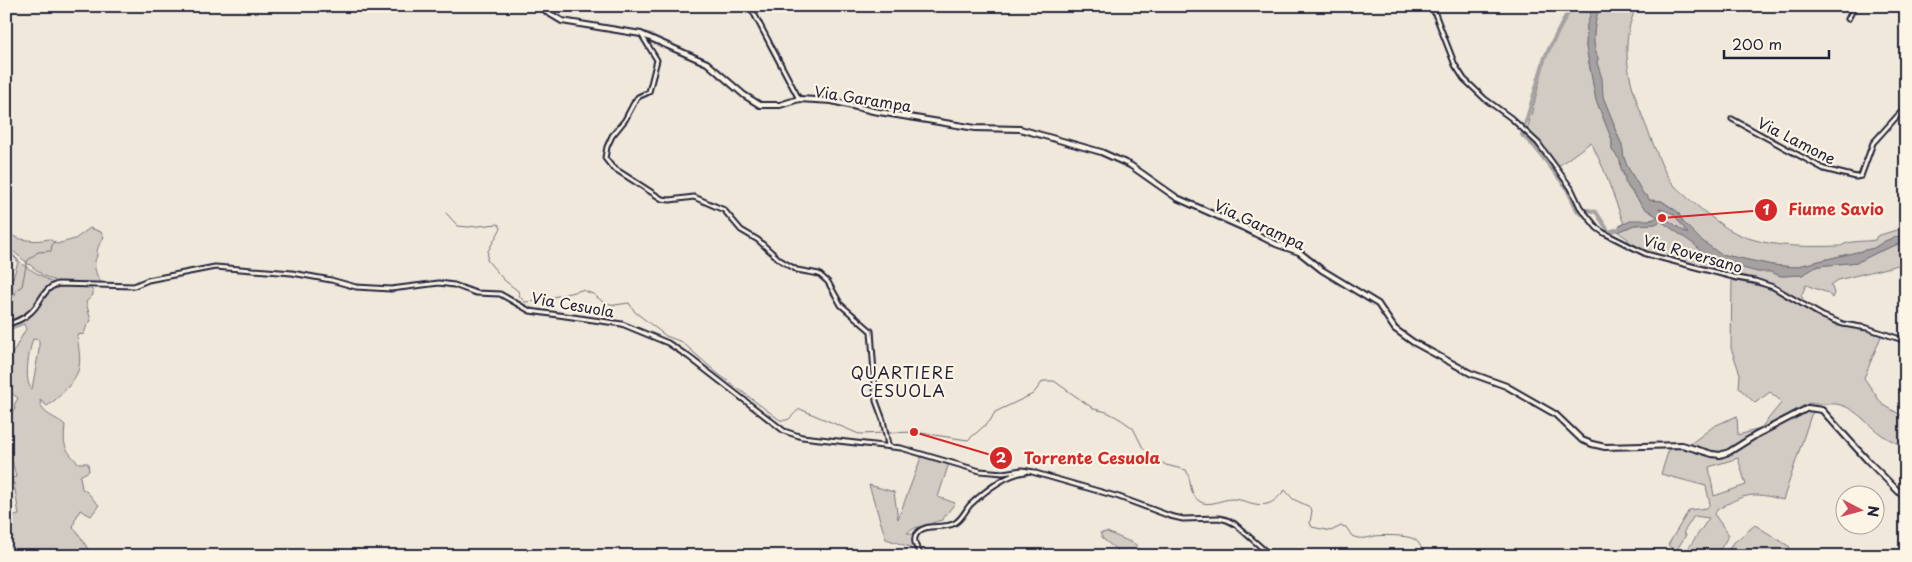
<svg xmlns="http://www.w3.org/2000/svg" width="1912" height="562" font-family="'Playpen Sans',sans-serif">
<rect width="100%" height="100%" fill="#efe8db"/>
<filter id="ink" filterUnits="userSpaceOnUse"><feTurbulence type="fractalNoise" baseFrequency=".02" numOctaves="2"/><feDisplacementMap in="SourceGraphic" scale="10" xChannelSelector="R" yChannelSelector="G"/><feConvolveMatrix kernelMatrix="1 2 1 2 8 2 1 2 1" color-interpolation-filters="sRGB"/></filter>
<g filter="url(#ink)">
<!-- green -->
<path fill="#d1cbc3" stroke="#7a767f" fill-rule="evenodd" d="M1573,6H1593L1587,25L1586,47L1596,100L1612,140V150L1620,160L1621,169L1628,187L1644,208L1658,217C1648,223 1635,219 1624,224L1604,170L1591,142L1557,167L1527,131L1546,57Z
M1599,6H1637C1614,51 1635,98 1652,141C1658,155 1663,173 1674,185C1683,195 1717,223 1730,230C1762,248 1805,247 1841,246C1849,240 1865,242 1875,240L1877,236L1906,227V235C1894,236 1884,241 1874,248L1794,267L1772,265L1720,254L1701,240L1683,222L1678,212L1662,201L1649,200L1644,195L1627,166L1624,158L1622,145L1614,127V124L1603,97L1600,73L1597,63L1598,58C1590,41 1595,24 1599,6Z
M1659,207L1674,214L1689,235L1666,219Z
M1661,221L1696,245L1702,253L1712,260L1758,272L1770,271L1781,276L1802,275L1818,266L1858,262L1878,252L1906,241V263L1838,280L1831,285L1834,293L1832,298L1828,293L1806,285L1801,296L1803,298L1801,302L1771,286L1646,254L1629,244L1628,239L1618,232L1634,225L1655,224Z
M90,228L101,232L104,237C100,243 96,249 97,256C92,264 96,277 102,283L57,282L44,276L15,253L6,243V232C18,241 35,242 49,239L57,244L75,239Z
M11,253L23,265L53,283L46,288L29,311L6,323V278H13L18,262Z
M1732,280L1769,288L1837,326L1869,330L1882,334L1864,378L1882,404L1906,418V448C1898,443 1889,440 1882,435C1867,425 1858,410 1841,405C1831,402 1821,406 1809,403L1760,429L1733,447L1722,453L1712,452L1689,445L1714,426L1737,416L1738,435L1760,429L1782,402L1770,392L1755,403L1739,388L1740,374L1731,348Z
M63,285L88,286L93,291V295L86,302L91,321L87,325L84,334L77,335C78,344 81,357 79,367C77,380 58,399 47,406L40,400C41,416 56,416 65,425C63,446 64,448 78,463H88L89,471L80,476L82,489C90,492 92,500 99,505L91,516L80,510L75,520L73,528C81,535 84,544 90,552L89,556H6V517L19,515L14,483L6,484V479L16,477L6,435V412L15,409L14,405L18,398L11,393L10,384L12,375L8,361L26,329L24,324L6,331V327L30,315L52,288ZM33,339L39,340V350L32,389C23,382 29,350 33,339Z
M1810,410L1815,411L1811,415L1783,500C1752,491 1744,494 1717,510L1714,514L1729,535L1716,556H1683L1709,518L1694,516L1683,533L1686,535L1676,551L1668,545L1689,510L1707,508L1710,504L1706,486L1661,474L1669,449L1688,448L1698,452L1721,457L1736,450L1756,436ZM1738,458L1746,485L1714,496L1709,467Z
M922,455L949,463L938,497L955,503L942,520L915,528L907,533L914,535V546L910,547L886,539L869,485L894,492L898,519Z
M1755,525L1790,547L1784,556L1726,555L1732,544Z
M1107,532L1135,544L1142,551L1158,556L1123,555L1103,539L1100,533Z"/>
<!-- water -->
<path fill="#a6a2a2" stroke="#716f79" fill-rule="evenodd" d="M1593,6H1599C1595,24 1590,41 1598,58L1597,63L1602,78L1603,97L1614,124V127L1622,145L1624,158L1627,166L1644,195H1647L1649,200L1661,201L1678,212L1683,222L1701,240L1720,254L1772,265L1794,267L1874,248L1885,241L1899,236L1906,235V241L1878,252L1858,262L1818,266L1802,275L1781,276L1770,272H1758L1712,260L1702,253L1695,245L1661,221L1655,224L1634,225L1618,232L1617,229L1619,228V226L1633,220H1653L1658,217L1644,208L1625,182V176L1621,169L1620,160L1612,150V140L1596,100L1586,47L1587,25ZM1659,208L1674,214L1688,234L1666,219Z"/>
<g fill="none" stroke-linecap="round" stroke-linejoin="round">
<!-- stream -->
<path stroke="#716f79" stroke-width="1" d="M446,213L458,226L468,227L498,224L501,228L488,251L487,260L504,280L518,291L520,297L525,302L537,301L582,290L593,294L603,302L615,305L629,303L635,312L666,336L682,342L717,373L780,420C792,422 791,414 800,409L859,434L914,432L968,440L990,421L995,412L1033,394L1043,381H1054L1094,409L1107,412L1120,419L1133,428L1143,448L1152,457L1166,465L1186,470C1192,479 1188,493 1199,501C1209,508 1221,499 1232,499C1244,499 1255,507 1267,504C1275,502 1280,495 1285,490L1293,499L1308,506L1312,510L1310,523L1312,527L1331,531L1341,526L1346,527L1352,536C1360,540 1366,538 1375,536C1384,535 1406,535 1414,539C1420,542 1422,550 1424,556
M6,302L15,295L16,290L22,286L27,261L38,252L51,251L52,245L55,241"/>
<!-- canal -->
<path stroke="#a6a2a2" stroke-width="4" d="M1571,6L1545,57L1522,135L1535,147L1566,187L1577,210L1581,214L1588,210L1596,212L1609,232L1621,228"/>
<!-- minor casing -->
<g stroke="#22223b" stroke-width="7">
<path id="minor" d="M750,6L799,99
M1432,6L1455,65L1464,79L1485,99L1511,118L1538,143L1571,188L1580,207L1597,228L1604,233L1646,254L1737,278L1755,281L1773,287L1823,316L1843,324L1867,328L1906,341
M1848,19L1855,6
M641,34L657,60L649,92L638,97L635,101L625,120L612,136L607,147L605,158L612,167L662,199L670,200L694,197L724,210L741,230L758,240L780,260L797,270L819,274L828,282L841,305L871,331L876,401L883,420L888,445
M1732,119L1824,169L1856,177L1861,176L1873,143L1901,112L1906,111
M6,325C15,322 24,319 31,312C41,303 43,288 58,284L134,286L148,280L215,267L292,273L331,280L356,287L391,289L439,283L454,285L476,293L500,294L530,311L622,324L668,343L689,357L784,431L802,437L901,448L980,471L1003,473L1022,470L1034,472
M1032,472L1119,497L1170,516L1183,519L1219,518L1227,520L1235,524L1271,556
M922,556C918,550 912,542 916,535C923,522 944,530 955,523C962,519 965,511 970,505C984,492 1005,474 1026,472"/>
</g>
<!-- tertiary casing -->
<g stroke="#22223b" stroke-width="8">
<path id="tertiary" d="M542,6L547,12L562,21L641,34L707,63L744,95L760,105H780L799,99L832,101L873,111L975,128L1020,129L1101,152L1130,165L1177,198L1242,227L1276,244L1299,252L1322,270L1378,304L1395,329L1413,342L1470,373L1506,386L1555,414L1582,440L1592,444L1605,447L1682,445L1712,454L1720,455L1729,452L1756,435L1808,408L1822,410L1868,461L1906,499"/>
</g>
<!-- minor -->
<use href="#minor" stroke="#fcf5e5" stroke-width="3"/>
<!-- tertiary -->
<use href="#tertiary" stroke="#fcf5e5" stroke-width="4"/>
</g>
</g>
<g text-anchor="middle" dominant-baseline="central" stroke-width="4.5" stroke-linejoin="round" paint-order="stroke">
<!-- street labels -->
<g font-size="15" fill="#22223b" stroke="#fcf5e5">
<text transform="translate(863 98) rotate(9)">Via Garampa</text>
<text transform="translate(1797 140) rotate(27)">Via Lamone</text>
<text transform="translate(1260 224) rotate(25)">Via Garampa</text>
<text transform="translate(1693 253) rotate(16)">Via Roversano</text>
<text transform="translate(573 304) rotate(10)">Via Cesuola</text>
</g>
<!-- neighbourhood labels -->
<g font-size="16" letter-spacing="1" fill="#22223b" stroke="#fcf5e5">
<text x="903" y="372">QUARTIERE<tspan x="903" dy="18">CESUOLA</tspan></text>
</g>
</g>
<!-- callouts -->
<path fill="none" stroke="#d62828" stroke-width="2" d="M1662 218L1766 210M914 432L1001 458"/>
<g fill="#d62828" stroke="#fcf5e5" stroke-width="2">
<circle cx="1662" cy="218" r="5"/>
<circle cx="914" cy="432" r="5"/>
<circle cx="1766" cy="210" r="12"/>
<circle cx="1001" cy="458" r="12"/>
</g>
<g font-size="15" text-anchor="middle" font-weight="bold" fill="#fff">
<text x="1766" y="215">1</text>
<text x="1001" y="463">2</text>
</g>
<g font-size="16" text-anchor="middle" font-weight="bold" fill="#d62828" stroke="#fcf5e5" stroke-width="4.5" stroke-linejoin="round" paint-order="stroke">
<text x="1836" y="215">Fiume Savio</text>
<text x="1092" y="464">Torrente Cesuola</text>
</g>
<!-- margin -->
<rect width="1912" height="562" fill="none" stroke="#fcf5e5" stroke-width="25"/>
<rect x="12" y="12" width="1887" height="537" fill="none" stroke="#22223b" stroke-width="2" filter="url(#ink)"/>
<!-- north arrow -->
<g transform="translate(1860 510) rotate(96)"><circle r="24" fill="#fcf5e5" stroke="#a5a1a1"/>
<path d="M0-4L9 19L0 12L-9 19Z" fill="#d1495b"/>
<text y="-8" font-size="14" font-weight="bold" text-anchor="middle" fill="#22223b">N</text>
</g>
<!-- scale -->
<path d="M1724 50v8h105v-8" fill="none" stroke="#22223b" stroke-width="2.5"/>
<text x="1732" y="50" font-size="15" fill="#22223b" stroke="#fcf5e5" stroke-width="4" paint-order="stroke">200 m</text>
</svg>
